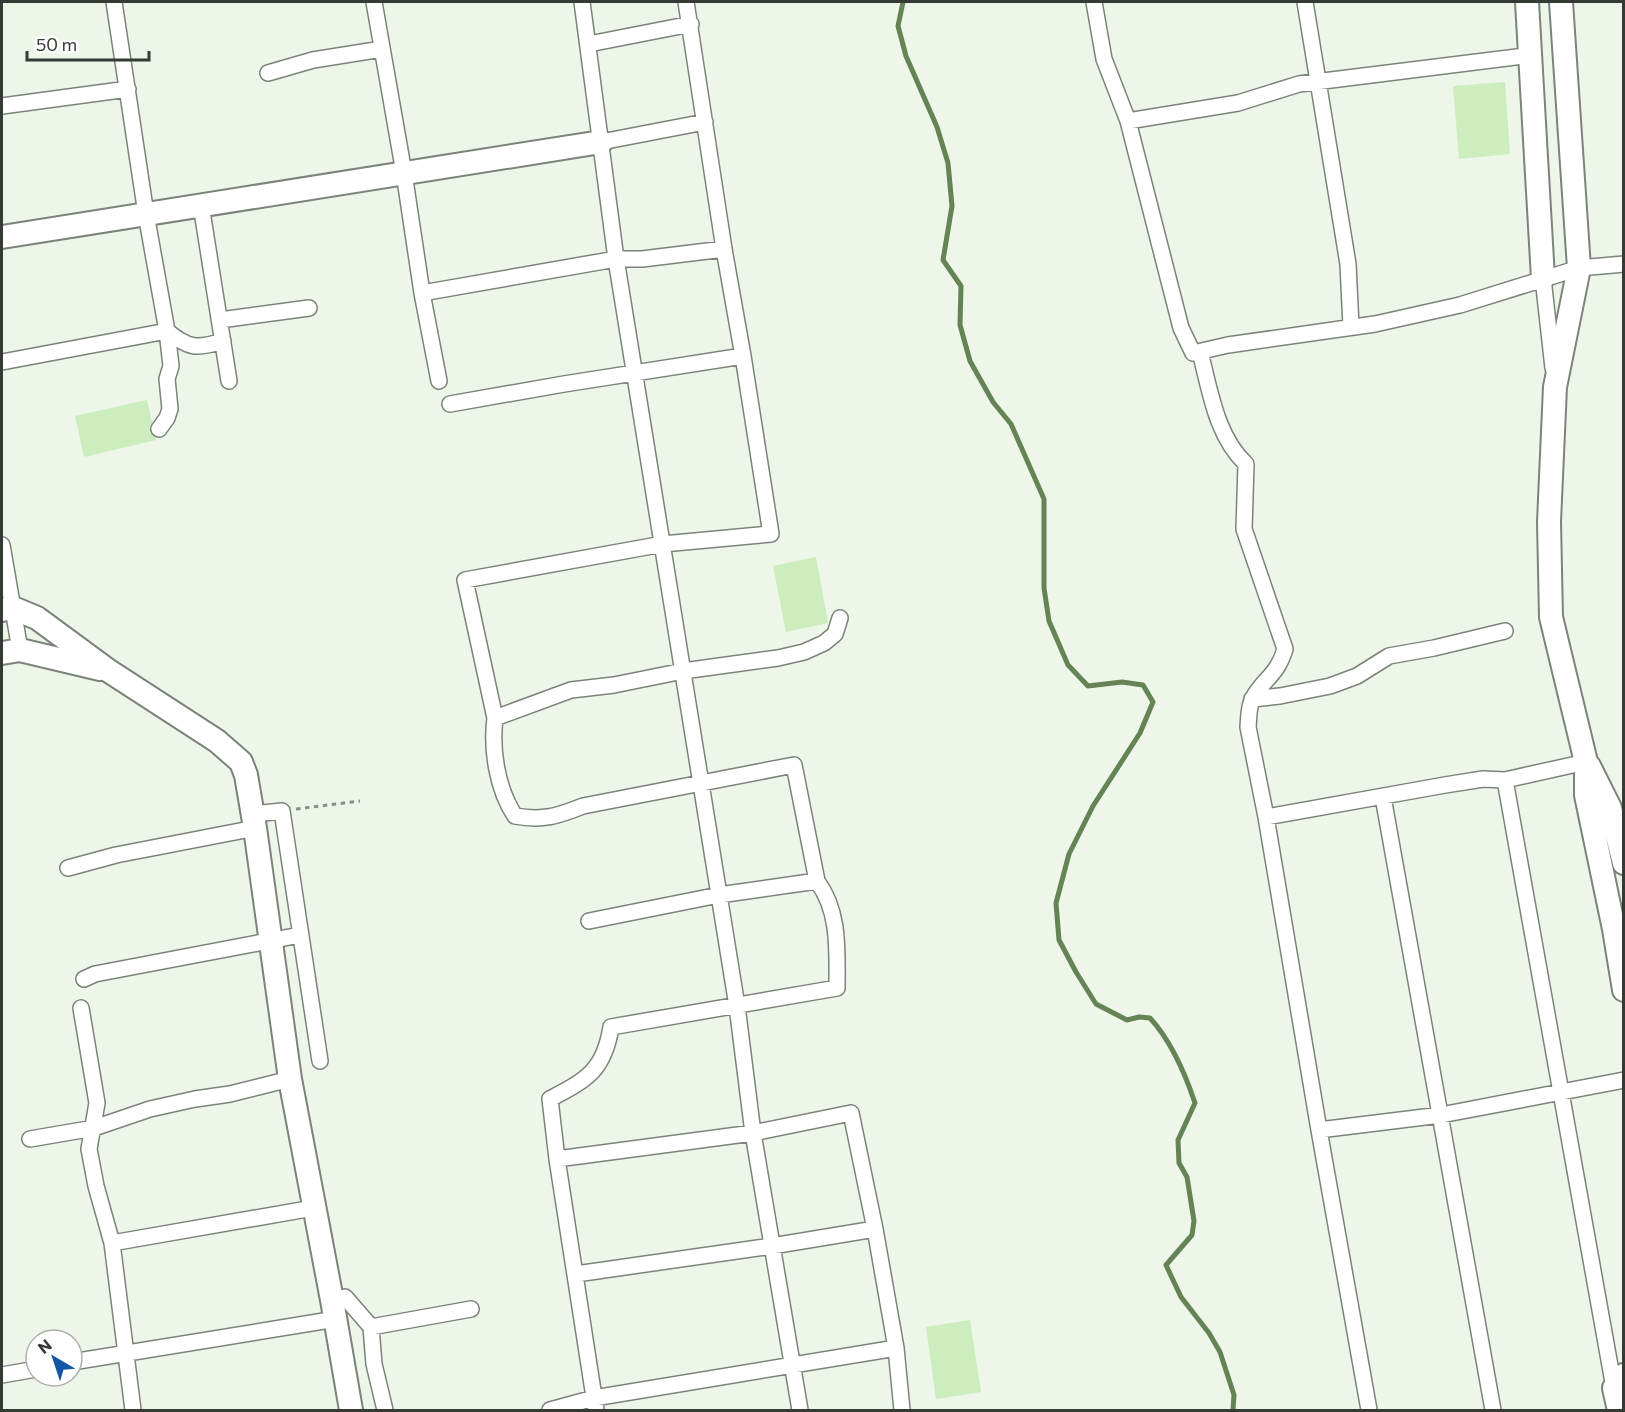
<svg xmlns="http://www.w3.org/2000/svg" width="1625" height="1412" font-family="Commissioner,sans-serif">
<rect width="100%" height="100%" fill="#edf6e9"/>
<!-- green -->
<path fill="#ccedbd" d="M1505,82L1510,154L1459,159L1453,86Z
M147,400L156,440L84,457L75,416Z
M816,557L828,623L786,632L773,566Z
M970,1320L981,1392L936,1399L926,1327Z"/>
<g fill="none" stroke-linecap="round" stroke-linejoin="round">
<!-- stream -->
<path stroke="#648455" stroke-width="5" d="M903,2L898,26L906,56L937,127L948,163L952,206L943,260L961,286L960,325L970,361L993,402L1011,424L1044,499V588L1049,621L1068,665L1088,686L1122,682L1143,685L1153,702L1140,733L1093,806L1069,854L1056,903L1059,940L1076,972L1096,1004L1127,1020L1139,1017L1150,1018C1172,1042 1185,1073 1195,1103L1178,1140L1179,1163L1187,1177L1194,1221L1192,1235L1166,1265L1181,1297L1209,1333L1220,1352L1234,1395L1233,1410"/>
<!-- street casing -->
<g stroke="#7c8479" stroke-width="18">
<path id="street" d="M114,2L146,214L167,331L171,366L167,379L170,409L167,418L159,429
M374,2L404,173L422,293L439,381
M582,2L616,259L737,1006L753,1133L800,1410
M1094,2L1104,59L1128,121L1181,328L1193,353L1228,345L1375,324L1460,305L1579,268L1624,264
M1305,2L1348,264L1351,327
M589,44L691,24
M268,73L313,60L382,49
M2,106L128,89
M1128,121L1238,103L1299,84L1532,55
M601,142L705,122
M201,205L229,381
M1543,278L1553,368
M422,293L616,259H642L724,249
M220,320L309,308
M1200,352C1210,390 1216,436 1246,464L1244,529L1285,649C1277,676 1264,678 1253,698C1248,707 1249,718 1248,727L1266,817L1319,1130L1369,1410
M2,362L167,331C189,349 197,349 223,341
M450,404L564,384L743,356
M2,545L20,650
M1252,699L1280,696L1330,686L1357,676L1389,656L1434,648L1505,631
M495,718L571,690L614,685L683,671L778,658L804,652L824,643L835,634L840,618
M1505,780L1614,1388
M1383,797L1493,1410
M253,814L282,811L320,1061
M1266,817L1445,785L1483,779L1505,780L1586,762
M68,868L116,855L255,828
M589,921L719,895L817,881
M84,979L95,974L300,935
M81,1008L97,1103L89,1149L96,1186L112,1243L133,1410
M1319,1130L1441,1115L1624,1080
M30,1139L94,1128L150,1109L195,1099L230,1094L290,1079
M557,1159L753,1133L851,1113L875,1229L896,1348L902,1410
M112,1243L313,1208
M576,1274L772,1246L875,1229
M332,1300L345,1297L371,1327L471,1309
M371,1327L374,1364L385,1410
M72,1362L336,1319
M2,1375L36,1369
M550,1410L594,1398L896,1348
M596,1410L557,1159L550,1099C586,1080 604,1071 611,1027L837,988C837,950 840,912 817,881L794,765L583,806C558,816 543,821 515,816C497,789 491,749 495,718L465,580L663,544L771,534L743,356L724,249L686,2"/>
</g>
<!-- secondary casing -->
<g stroke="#7c8479" stroke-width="26">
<path id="secondary" d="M1527,2L1543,278
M1561,2L1579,268L1555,387L1549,522L1551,617L1586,762V795L1614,929L1624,990
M2,237L601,142
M2,610L13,608L37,618L109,671L217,741L241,762L246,775L255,828L290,1079L332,1300L351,1410
M2,653L20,650L100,669
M1589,766L1610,808L1624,863
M1619,1410L1614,1388L1624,1375"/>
</g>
<!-- path -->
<path stroke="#899087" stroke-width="3" stroke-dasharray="4.5 4.5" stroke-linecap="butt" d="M296,809L360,801"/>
<!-- street -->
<use href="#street" stroke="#fff" stroke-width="15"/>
<!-- secondary -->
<use href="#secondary" stroke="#fff" stroke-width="22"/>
</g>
<!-- border -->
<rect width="1625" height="1412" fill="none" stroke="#363a35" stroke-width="6"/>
<!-- north arrow -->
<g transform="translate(54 1358) rotate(321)"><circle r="28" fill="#ffffff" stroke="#afb0ae" stroke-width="1.5"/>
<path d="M0-4.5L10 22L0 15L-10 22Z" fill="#1356a6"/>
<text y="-9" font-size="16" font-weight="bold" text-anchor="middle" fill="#363a35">N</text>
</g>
<!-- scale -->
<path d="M27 51v9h122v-9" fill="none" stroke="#363a35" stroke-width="3"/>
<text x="36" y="51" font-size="18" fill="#363a35" stroke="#ffffff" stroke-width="4.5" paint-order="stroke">50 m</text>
</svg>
